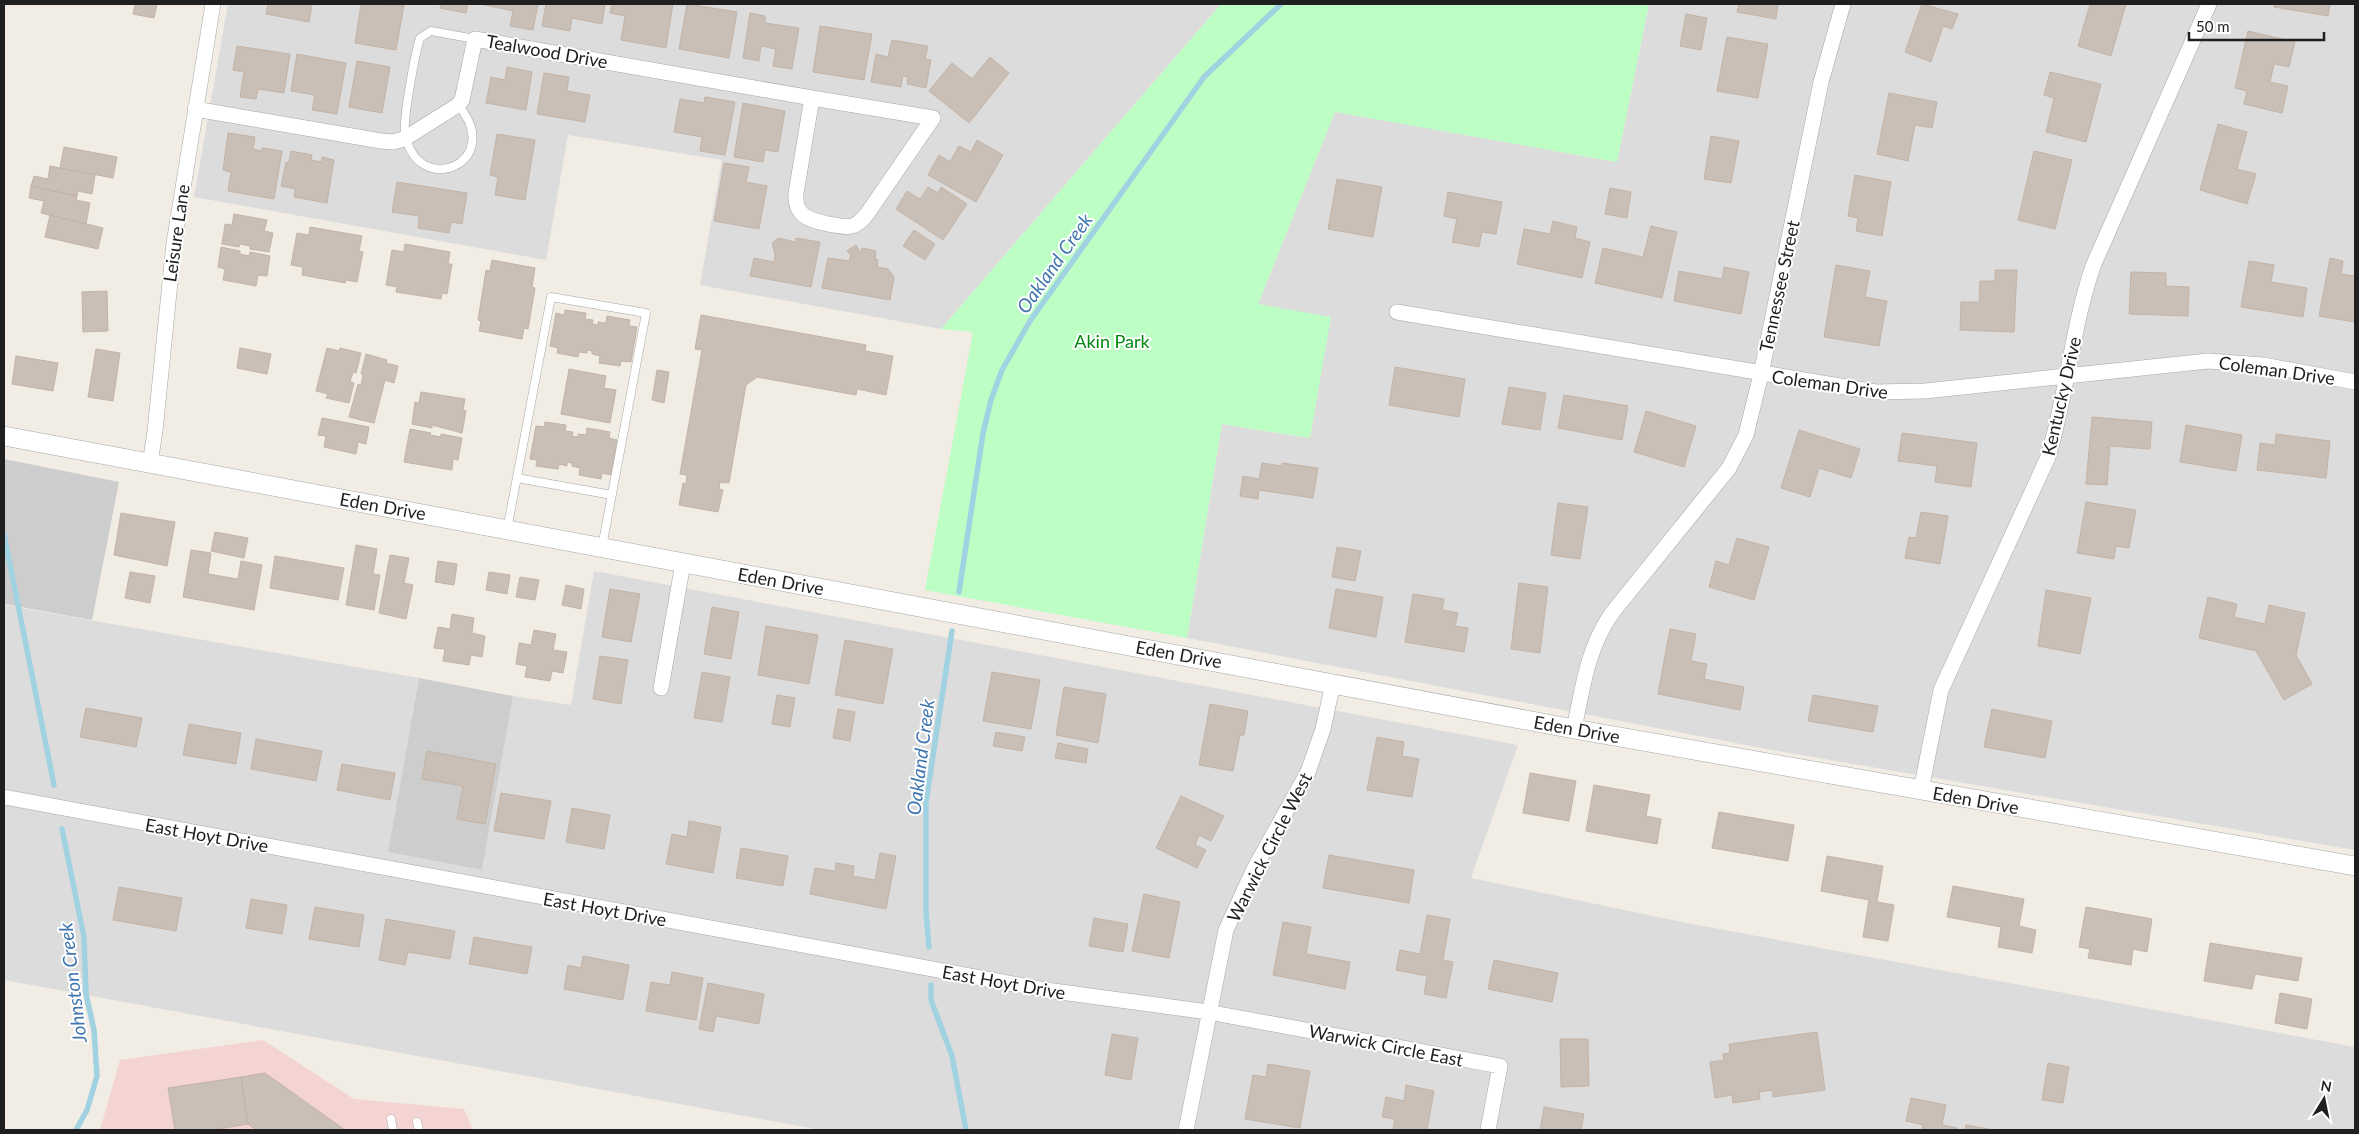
<svg xmlns="http://www.w3.org/2000/svg" width="2359" height="1134" font-family="Lato,sans-serif">
<rect width="100%" height="100%" fill="#f1ede4"/>
<!-- residential -->
<path fill="#dddcdc" d="M228,4H1221L941,329L700,285L722,160L568,135L546,260L194,197Z
M1649,4H2355V850L1772,750L1187,638L1222,424L1310,438L1258,304L1335,111L1617,162Z
M594,571L1518,745L1471,878L1687,923L2355,1047V1130H821L4,980V605L419,678L388,852L482,870L513,696L571,705Z"/>
<!-- commercial -->
<path fill="#f3d4d2" d="M263,1040L354,1099L464,1109L473,1130H100L120,1060Z"/>
<!-- religious -->
<path fill="#cdcdcd" d="M4,459L119,482L92,620L4,604Z
M419,678L513,696L482,870L388,852Z"/>
<!-- park -->
<path fill="#bdfec4" d="M1221,4H1649L1617,162L1335,112L1258,304L1331,317L1310,438L1222,424L1187,638L925,590L973,332L941,329Z"/>
<g fill="none" stroke-linecap="round" stroke-linejoin="round">
<!-- stream -->
<path stroke="#a1d2e2" stroke-width="5.5" d="M4,535L54,785
M959,592L983,433L991,400L1002,370L1030,321L1204,77L1281,4
M62,829L84,937L86,994L94,1030L97,1076L87,1110L76,1130
M929,947L926,913V802L952,631
M931,985V1000L952,1056L966,1130"/>
</g>
<!-- building -->
<path fill="#c9bfb7" stroke="#c4b3a5" d="M135,4H157L154,18L133,14Z
M268,4H312L309,22L266,14Z
M361,4L404,5L396,50L355,43Z
M441,4H468L466,13L440,8Z
M481,4H538L533,30L510,26L513,11Z
M546,4H605L602,24L572,18L570,31L542,26Z
M612,4H673L666,48L621,40L625,16L610,13Z
M687,4L737,12L729,58L679,49Z
M1739,4H1778L1776,19L1737,12Z
M1922,4L1958,14L1952,29L1943,26L1931,62L1905,52Z
M2090,4H2126L2111,56L2078,46Z
M2275,4H2330L2328,16L2274,7Z
M750,13L765,16V23L799,28L792,69L773,66L776,49L761,46L759,61L743,58Z
M1686,14L1707,18L1701,50L1680,46Z
M820,26L872,34L864,80L813,72Z
M2248,31L2295,42L2289,67L2274,64L2270,82L2288,86L2282,113L2244,104L2247,91L2235,88Z
M1727,37L1768,44L1758,98L1717,91Z
M892,40L928,46L925,59L931,60L926,88L907,84L908,77L903,76L901,87L871,82L876,54L888,57Z
M237,46L290,54L284,93L258,89L256,99L240,97L244,72L233,70Z
M297,54L346,63L337,114L312,110L315,95L291,91Z
M990,57L1009,73L969,123L929,91L952,63L972,79Z
M357,61L390,67L382,113L349,107Z
M507,67L532,72L526,110L486,103L491,77L505,80Z
M2050,72L2101,84L2086,142L2046,132L2054,98L2044,95Z
M544,73L569,77L567,91L590,95L585,122L537,114Z
M1889,93L1937,102L1932,128L1915,125L1908,161L1877,154Z
M705,97L735,102L725,155L700,151L702,137L674,132L680,99L704,103Z
M743,103L785,111L778,152L765,150L763,162L734,157Z
M2218,124L2247,132L2237,169L2256,174L2247,204L2200,190Z
M228,133L255,137L253,149L262,151V148L282,151L274,199L228,191L231,172L223,170Z
M497,134L535,140L525,200L495,195L498,177L490,175Z
M1711,136L1739,141L1731,183L1704,179Z
M977,140L1003,155L976,202L928,175L939,155L950,162L959,146L971,152Z
M64,147L117,157L113,178L60,168Z
M291,151L312,155L311,160L322,162V157L334,160L327,203L294,197L295,189L281,186L286,162L289,163Z
M2034,151L2072,160L2055,229L2018,220Z
M724,163L749,167L746,182L767,186L759,229L714,221Z
M50,166L95,175L92,194L78,191L77,196L31,186L34,176L48,179Z
M1855,175L1891,182L1882,236L1856,231L1858,218L1848,216Z
M1337,179L1382,187L1373,237L1328,229Z
M397,182L467,193L462,224L451,222L449,233L418,228L419,216L392,212Z
M31,186L77,196L76,200L90,203L86,224L41,213L44,201L29,198Z
M928,187L938,193L941,187L967,204L943,240L896,209L907,191L920,199Z
M1610,188L1631,192L1627,218L1605,214Z
M1448,192L1502,202L1496,234L1482,232L1479,247L1452,242L1457,219L1444,216Z
M234,214L267,220L264,231L273,233L269,252L250,249V246L240,244L239,247L222,244L225,224L232,225Z
M50,215L103,228L98,249L45,237Z
M1553,221L1577,227L1575,238L1590,242L1582,278L1517,264L1524,229L1550,234Z
M1651,226L1677,232L1662,298L1595,283L1603,248L1643,257Z
M310,227L362,236L359,251L363,252L357,282L346,280L345,283L302,275L303,267L291,265L297,233L309,235Z
M914,230L935,244L925,260L903,246Z
M779,238L795,242L796,238L820,242L811,287L750,276L754,258L774,262L775,254L772,243Z
M405,244L450,252L448,264H452L447,294L442,293L441,299L396,292L397,287L386,285L392,250L404,252Z
M856,245L861,253L862,248L876,251L875,259L878,260L877,267L888,269L894,277L890,300L822,288L828,258L849,261L851,255L847,251Z
M221,247L240,251V254L249,256L250,252L270,256L267,276L258,275L256,286L223,280L225,269L218,267Z
M2330,258L2343,261L2341,274L2355,276V322L2319,316Z
M492,260L535,268L532,287L535,288L528,329L524,328L522,339L479,331L481,321L478,320L486,270L490,271Z
M2249,261L2274,265L2271,282L2307,288L2303,317L2241,307Z
M1836,265L1870,271L1865,297L1887,301L1879,346L1824,337Z
M1724,267L1749,272L1741,314L1674,301L1679,271L1722,279Z
M1995,270H2017L2014,332L1960,330L1961,302H1979L1980,281H1995Z
M2131,272L2166,273V286L2189,287L2188,316L2129,314Z
M107,291L108,331L83,332L82,292Z
M565,310L586,313L585,319L593,320L592,324L598,325V322L606,323L607,316L630,320L629,326L637,327L631,362L621,361L620,366L599,363L600,356L592,354V351L587,350V353L579,352L578,357L557,353L558,348L550,346L556,313L564,315Z
M701,315L866,345L865,351L893,356L886,395L857,389L856,395L757,377L746,385L729,483L720,482L719,489L723,490L718,512L679,505L683,483L686,484L687,475L680,474L702,350L695,349Z
M240,348L271,354L267,374L237,368Z
M327,348L339,351L340,348L361,353L356,373L353,372L350,382L354,383L349,403L326,398L328,394L316,391Z
M96,349L120,353L113,401L88,397Z
M366,354L387,360L386,363L398,366L394,383L385,380L374,423L349,417L358,384L361,385L363,375L361,374Z
M16,356L58,363L53,391L12,384Z
M1395,367L1465,379L1459,417L1389,405Z
M569,369L606,376L604,388L616,390L610,423L561,414Z
M657,370L669,372L664,403L652,400Z
M1509,387L1546,393L1540,430L1502,424Z
M421,392L465,399L463,410L466,411L462,433L432,425V428L412,424L415,402L419,403Z
M1564,395L1628,406L1622,440L1558,428Z
M1646,411L1696,426L1684,467L1634,452Z
M2092,417L2152,422L2150,449L2110,446L2107,485L2086,484Z
M322,418L369,427L366,444L358,442L356,454L324,447L326,436L318,435Z
M545,422L566,425L565,431L573,432L572,436L578,437V434L586,435L587,428L610,432L609,438L617,440L611,475L602,473L601,479L579,475L580,468L572,466V463L567,462V466L559,464L558,469L536,466L537,460L530,459L536,426L544,427Z
M2186,425L2242,435L2236,471L2180,462Z
M410,429L431,433L430,435L441,437V434L462,438L458,460L453,459L452,470L404,462Z
M1799,430L1860,449L1851,478L1819,468L1810,497L1781,488Z
M1902,433L1977,443L1971,487L1935,482L1937,466L1898,461Z
M2276,434L2330,441L2326,478L2257,470L2260,443L2275,445Z
M1262,463L1282,466V463L1318,468L1313,498L1259,490L1258,499L1240,496L1243,476L1259,479Z
M2086,502L2136,510L2129,548L2116,546L2114,559L2077,553Z
M1558,503L1588,507L1580,559L1551,555Z
M1921,512L1948,516L1940,564L1905,558L1909,537L1916,538Z
M121,513L175,522L167,566L114,555Z
M215,532L248,538L244,558L211,551Z
M1737,538L1769,547L1754,600L1709,587L1716,561L1729,565Z
M356,545L377,549L373,574L380,575L374,610L346,605Z
M1337,547L1361,551L1355,581L1332,577Z
M191,550L211,553L208,574L238,579L241,561L262,565L254,610L183,597Z
M390,555L409,558L404,583L413,585L406,619L379,613Z
M275,556L344,568L338,600L270,588Z
M438,561L457,564L454,585L435,582Z
M130,572L155,576L150,603L125,598Z
M489,572L510,575L507,594L486,590Z
M520,577L539,580L535,600L516,597Z
M1519,583L1548,587L1540,653L1511,649Z
M566,585L584,589L581,609L562,605Z
M610,589L640,594L631,642L602,637Z
M1336,589L1383,597L1376,637L1329,628Z
M2046,590L2091,598L2080,654L2038,646Z
M1413,594L1444,599L1442,610L1458,613L1455,626L1468,628L1464,652L1405,642Z
M2208,597L2237,604L2234,617L2265,624L2269,605L2305,613L2296,655L2312,684L2284,700L2256,651L2199,638Z
M712,607L739,612L731,659L704,654Z
M452,614L474,618L472,633L485,636L482,657L471,655L469,665L443,661L445,649L434,648L438,627L450,629Z
M766,626L818,635L809,684L758,675Z
M1670,629L1696,634L1691,661L1707,664L1704,679L1744,687L1740,710L1658,694Z
M534,630L556,634L553,650L567,652L563,673L552,671L550,681L525,677L527,666L516,664L519,643L531,645Z
M845,640L893,649L883,704L835,695Z
M600,656L628,660L621,704L593,699Z
M702,672L730,677L722,722L694,718Z
M992,672L1040,680L1031,729L983,721Z
M1064,687L1106,694L1098,743L1056,735Z
M777,695L795,698L790,727L772,724Z
M1813,695L1878,706L1873,732L1808,721Z
M1210,704L1248,711L1244,735H1240L1233,771L1199,765Z
M86,708L142,718L136,747L80,737Z
M838,709L855,712L850,741L833,738Z
M1992,709L2052,721L2045,758L1984,747Z
M189,724L241,733L236,764L183,755Z
M996,732L1025,737L1022,751L993,746Z
M1377,737L1404,742L1402,756L1419,759L1412,797L1367,790Z
M256,739L322,751L316,781L251,769Z
M1058,743L1088,749L1086,763L1055,758Z
M427,751L496,764L485,824L457,819L463,786L422,779Z
M342,764L395,773L390,800L337,790Z
M1530,773L1576,781L1569,821L1523,813Z
M1594,785L1650,795L1646,816L1661,819L1657,844L1586,831Z
M501,793L551,801L544,839L494,831Z
M1181,796L1224,816L1211,841L1199,835L1195,845L1206,850L1197,868L1156,848Z
M572,808L610,815L604,849L566,842Z
M1719,812L1794,825L1788,861L1712,848Z
M689,821L721,827L713,873L666,864L672,834L687,837Z
M741,848L788,856L783,886L736,878Z
M880,853L896,856L886,909L810,894L815,868L835,871L836,863L854,866L853,876L875,880Z
M1329,855L1414,870L1409,903L1323,888Z
M1827,856L1883,866L1877,902L1894,905L1888,941L1863,937L1869,900L1821,891Z
M1953,886L2024,899L2019,926L2036,930L2032,953L1998,947L2001,927L1947,917Z
M119,887L182,898L176,931L113,920Z
M1144,894L1180,902L1169,958L1132,951Z
M251,899L287,905L282,934L246,928Z
M315,907L364,915L359,947L309,939Z
M2086,907L2152,919L2147,952L2133,949L2131,965L2088,958L2090,949L2079,947Z
M1427,915L1450,919L1443,960L1453,962L1446,998L1424,994L1427,976L1396,970L1400,950L1420,954Z
M1094,918L1128,924L1123,952L1089,946Z
M386,919L455,931L450,959L408,952L405,965L379,960Z
M1283,922L1311,927L1306,954L1350,962L1345,989L1273,975Z
M474,937L532,947L527,974L469,964Z
M2210,943L2302,958L2298,981L2255,974L2252,989L2204,981Z
M583,956L629,965L623,1000L564,989L568,965L581,968Z
M1494,960L1558,973L1552,1002L1488,989Z
M672,972L703,978L696,1020L646,1011L651,982L670,985Z
M708,983L764,994L759,1024L716,1016L713,1032L699,1029Z
M2280,993L2312,999L2307,1029L2275,1023Z
M1817,1032L1825,1090L1773,1097V1090L1759,1092L1760,1099L1733,1103L1732,1095L1715,1098L1710,1062L1724,1060L1723,1054L1730,1053L1729,1044Z
M1112,1034L1138,1038L1131,1080L1105,1075Z
M1560,1039H1588L1589,1086L1561,1087Z
M2048,1063L2069,1067L2063,1103L2042,1100Z
M1268,1064L1310,1071L1300,1128L1245,1119L1253,1075L1266,1077Z
M265,1073L345,1130H256L248,1124L241,1077Z
M241,1077L248,1124L213,1130H175L168,1088Z
M1406,1085L1434,1091L1427,1130H1393L1395,1119L1382,1117L1386,1097L1404,1101Z
M1911,1098L1946,1105L1942,1125L1957,1128L1956,1130H1922L1923,1125L1906,1121Z
M1544,1107L1584,1114L1581,1130H1540Z
M1966,1125L1989,1129V1130H1965Z"/>
<g fill="none" stroke-linecap="round" stroke-linejoin="round">
<!-- service casing -->
<g stroke="#a6a6a6" stroke-width="9">
<path id="service" d="M458,105C507,162 417,201 405,133C403,118 415,54 420,38L431,31L475,39
M517,478L612,495
M507,530L551,297L646,313L602,547
M391,1119L393,1130
M417,1122L419,1130"/>
</g>
<!-- minor casing -->
<g stroke="#a6a6a6" stroke-width="16">
<path id="minor" d="M812,98L933,118L867,214C863,219 859,224 852,226C844,228 836,225 828,224C809,220 794,216 796,193Z
M195,109L381,141L393,142L404,139L458,105L462,100L475,39L812,98
M1397,312L1876,392L1925,391L2208,361L2263,365L2355,382
M150,464L155,431L174,243L213,4
M661,688L683,563
M1574,729C1583,687 1587,649 1612,613L1729,468L1746,435L1761,374L1821,82L1843,4
M1921,790L1941,690L2048,457C2067,394 2072,328 2093,266L2209,4
M4,797L1046,990L1208,1012L1500,1066L1488,1130
M1186,1130L1226,930L1253,871L1308,772L1323,729L1333,683"/>
</g>
<!-- tertiary casing -->
<g stroke="#a6a6a6" stroke-width="20">
<path id="tertiary" d="M4,436L1574,729L2355,866"/>
</g>
<!-- service -->
<use href="#service" stroke="#fff" stroke-width="8"/>
<!-- minor -->
<use href="#minor" stroke="#fff" stroke-width="15"/>
<!-- tertiary -->
<use href="#tertiary" stroke="#fff" stroke-width="19"/>
</g>
<g text-anchor="middle" dominant-baseline="central" stroke-width="4" stroke-linejoin="round" paint-order="stroke">
<!-- street labels -->
<g font-size="18" fill="#1f1f1f" stroke="#fff">
<text transform="translate(547 51) rotate(10)">Tealwood Drive</text>
<text transform="translate(176 233) rotate(-82)">Leisure Lane</text>
<text transform="translate(1779 286) rotate(-78)">Tennessee Street</text>
<text transform="translate(2277 370) rotate(8)">Coleman Drive</text>
<text transform="translate(1830 384) rotate(8)">Coleman Drive</text>
<text transform="translate(2061 396) rotate(-77)">Kentucky Drive</text>
<text transform="translate(383 506) rotate(10)">Eden Drive</text>
<text transform="translate(781 581) rotate(10)">Eden Drive</text>
<text transform="translate(1179 654) rotate(10)">Eden Drive</text>
<text transform="translate(1577 729) rotate(10)">Eden Drive</text>
<text transform="translate(1976 800) rotate(10)">Eden Drive</text>
<text transform="translate(207 835) rotate(10)">East Hoyt Drive</text>
<text transform="translate(1269 847) rotate(-63)">Warwick Circle West</text>
<text transform="translate(605 909) rotate(10)">East Hoyt Drive</text>
<text transform="translate(1004 982) rotate(10)">East Hoyt Drive</text>
<text transform="translate(1386 1045) rotate(11)">Warwick Circle East</text>
</g>
<!-- park labels -->
<g font-size="18" fill="#02880f" stroke="#fff">
<text x="1112" y="341">Akin Park</text>
</g>
<!-- water labels -->
<g font-size="19" font-style="italic" fill="#4076b0" stroke="#fff">
<text transform="translate(1054 263) rotate(-55)">Oakland Creek</text>
<text transform="translate(920 757) rotate(-83)">Oakland Creek</text>
<text transform="translate(72 983) rotate(-97)">Johnston Creek</text>
</g>
</g>
<!-- border -->
<rect width="2359" height="1134" fill="none" stroke="#1f1f1f" stroke-width="10"/>
<!-- north arrow -->
<g transform="translate(2324 1099) rotate(10)" stroke="#ffffff" stroke-width="4" paint-order="stroke">
<path d="M0-4L9 19L0 12L-9 19Z" fill="#1f1f1f"/>
<text y="-8" font-size="14" font-weight="bold" text-anchor="middle" fill="#1f1f1f">N</text>
</g>
<!-- scale -->
<path d="M2189 32v8h135v-8" fill="none" stroke="#1f1f1f" stroke-width="2.5"/>
<text x="2196" y="32" font-size="15" fill="#1f1f1f" stroke="#ffffff" stroke-width="4" paint-order="stroke">50 m</text>
</svg>
